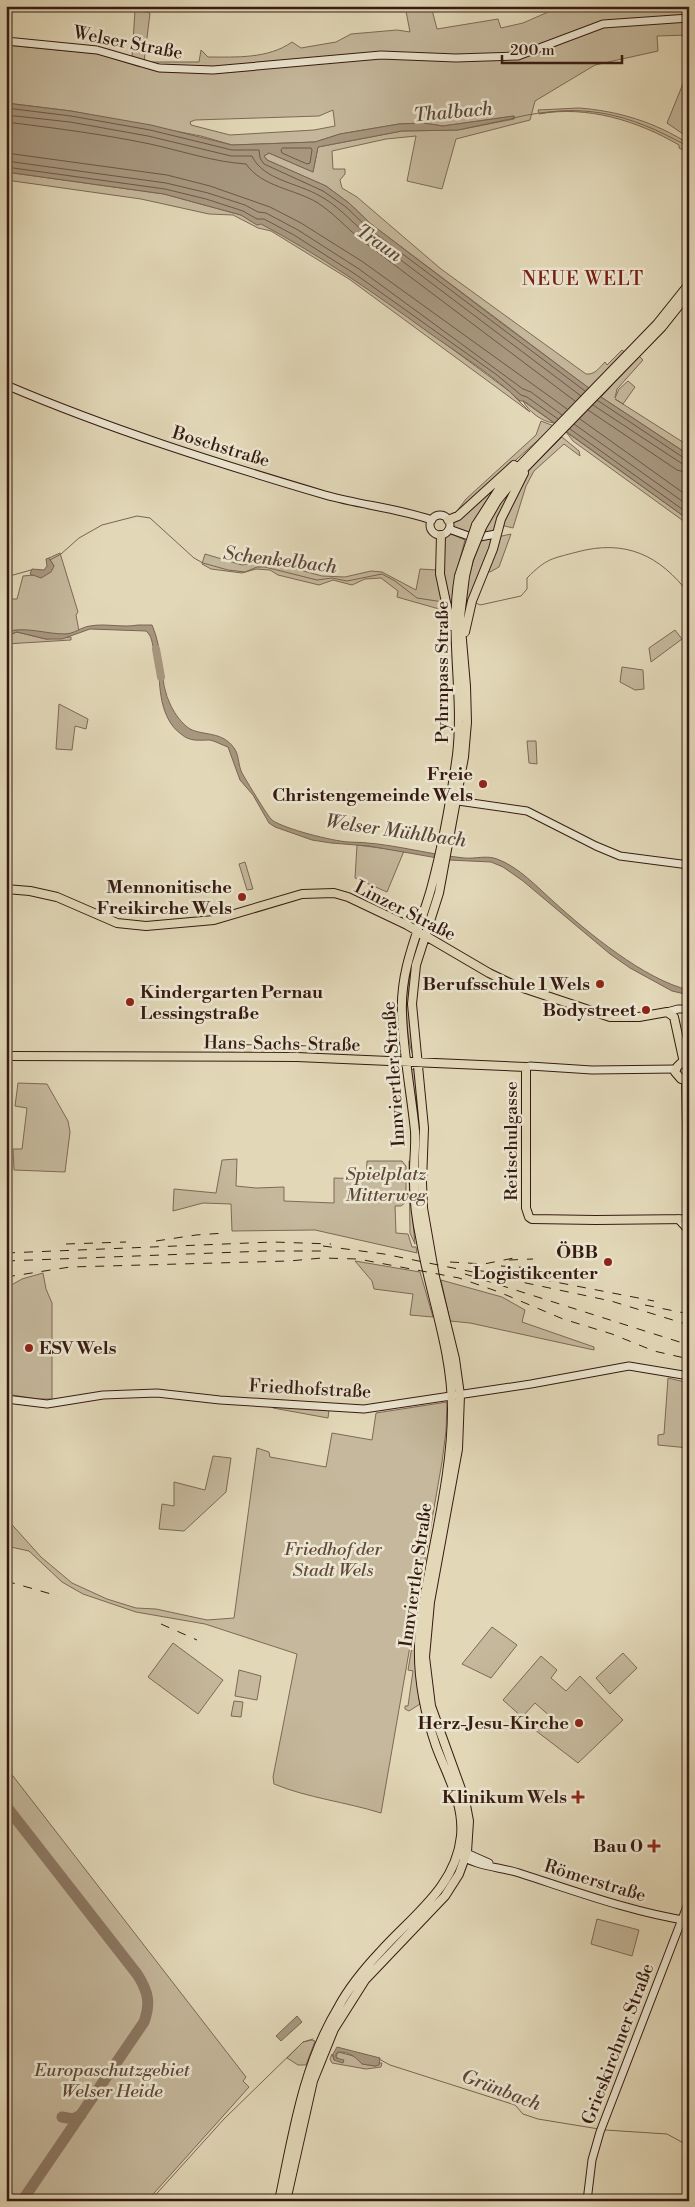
<svg xmlns="http://www.w3.org/2000/svg" width="695" height="2207" font-family="'Libre Bodoni',serif">
<rect width="100%" height="100%" fill="#e2d8b8"/>
<filter id="stains"><feTurbulence type="fractalNoise" baseFrequency=".004" numOctaves="4"/><feColorMatrix values="0 0 0 0 .2 0 0 0 0 .09 0 0 0 0 .02 0 0 0 .5 -.17"/></filter>
<radialGradient id="worn" r=".72"><stop offset=".6" stop-color="#630" stop-opacity="0"/><stop offset="1" stop-color="#630" stop-opacity=".3"/></radialGradient>
<!-- green -->
<path fill="#c5b89c" stroke="#7d6956" fill-rule="evenodd" d="M405,6H431L437,29L498,19L501,28L523,23L555,9L556,6H689V35L657,36L658,51L595,65L535,101L530,120L456,139L442,189L407,181L416,136L386,139L332,151L333,169H345V174L340,180L342,188L357,197L441,269L586,374C595,375 599,368 605,362L607,365L622,350L626,353L590,389L371,224L349,203L326,186L267,160L264,156L269,153L313,172L318,147L402,131L458,130L514,119V116L443,126L423,123L399,124L340,134L315,142L232,145L201,136L71,111L6,103V45L100,54L140,67L144,63L132,58L135,10L150,13L144,62H199L201,50L208,57C236,57 268,59 292,42L301,48L336,42L351,34L397,30L410,32ZM333,110L335,126L314,130L230,135L191,125L190,122L195,120L319,116Z
M689,69V138L667,123Z
M579,108C618,111 655,122 689,144V153L679,148V145C638,121 587,105 539,114L538,110Z
M6,172L164,194L241,215L257,224L261,223C349,270 429,332 509,391L530,412L349,279L271,231L258,228L233,215L209,214L141,199L6,180Z
M639,356L643,360L617,389L615,398L619,389L628,381L635,387L623,404L615,399L689,446V455L601,397Z
M523,401L554,423C542,422 528,411 523,401Z
M541,421L554,426L454,515L466,499L536,435Z
M566,432L689,520V525L573,441Z
M562,437L579,451L580,456L564,444L534,471L526,486L513,528L496,524L494,531L483,533L493,512L517,481L520,483L531,468Z
M501,481L485,503L468,533L457,529L453,525V521Z
M451,534L465,540L458,566L452,615L444,579L443,536Z
M511,534L499,567L490,572L483,569L463,622L467,583L479,541Z
M60,553L78,612L76,615L79,631C55,641 32,625 6,632V599H17L23,576L34,575L54,566L49,558Z
M205,554L242,565L267,561L322,576L345,577L371,571L382,572L416,590L420,569L437,570L446,611L397,597L398,591L381,578L365,579L352,585L333,580L319,585L278,575L270,570L256,569L242,573L211,569L202,564Z
M675,630L682,639L651,662L649,648Z
M17,632L46,639L71,637V640L6,644V636Z
M622,667L643,670L644,689L635,690L620,682Z
M59,704L88,719L86,729L75,726L72,750L56,749Z
M527,741H536L537,764L529,763Z
M357,845L404,851L387,892L355,878Z
M245,862L253,889L247,890L239,864Z
M409,973L408,988L413,1055C405,1036 405,993 409,973Z
M415,1069L420,1119L428,1255L425,1254L418,1203L410,1070Z
M18,1083L47,1084L68,1121L70,1132L65,1172L14,1170L13,1149H22L27,1108L15,1106Z
M237,1159L236,1186L256,1188L284,1187V1201L334,1203V1178L366,1179L367,1161H402L406,1166V1202L401,1206H395L396,1233L408,1234L412,1247H416L417,1253L315,1230L232,1231L231,1204L203,1203L173,1211L174,1189L216,1193L222,1160Z
M409,1161H410L409,1180L415,1244L410,1233Z
M355,1261L420,1272L433,1317L410,1315L413,1294L374,1289L372,1281Z
M43,1273L46,1289L52,1303V1399H37L6,1394V1288L22,1279Z
M441,1280L502,1297L525,1310L522,1322L594,1347V1350L470,1323L450,1321Z
M668,1378L689,1383V1448L658,1445V1435L664,1434Z
M447,1402L446,1431L442,1462L381,1813C346,1802 308,1798 274,1784L273,1777L297,1654L205,1624L136,1612L83,1594L62,1582L29,1551L6,1546V1518L41,1557L72,1583L107,1599L136,1608L156,1609L207,1620L234,1618L257,1448L269,1452L270,1457L326,1467L332,1433L372,1440L376,1413Z
M273,1407L329,1410L328,1418L273,1408Z
M213,1456L231,1458L226,1492L184,1531L159,1529L162,1504L174,1506V1482L205,1490Z
M416,1623H417L415,1661L420,1704L409,1711L405,1709V1706H408L413,1671L408,1670Z
M492,1627L517,1645L491,1678L462,1664Z
M173,1643L223,1680L198,1714L148,1677Z
M623,1653L637,1668L610,1694L596,1678Z
M541,1656L557,1670L551,1678L566,1691L580,1676L623,1720L578,1763L535,1730L552,1718L535,1703L522,1717L503,1700Z
M239,1670L261,1676L257,1700L235,1696Z
M234,1701L243,1702L241,1717L231,1716Z
M6,1767L246,2077L243,2081L249,2087L147,2201H6Z
M597,1919L639,1930L632,1956L591,1944Z
M312,2040L315,2041L306,2065H298L287,2058L303,2042Z
M338,2052L357,2057L362,2064L375,2066L379,2065V2063H382L381,2067L366,2069L332,2063L330,2059L332,2054L334,2060L339,2059L336,2057Z"/>
<!-- water -->
<path fill="#a7977f" stroke="#796553" d="M6,103L71,111L151,125L232,145L315,142L340,134L399,124L423,123L443,126L514,116L515,118L458,130L402,131L318,147L313,172L269,153L264,156L267,160L326,186L349,203L371,224L500,322L601,397L689,455V520L524,401H520C493,375 459,354 428,332C374,293 320,255 261,224L257,225L241,215L164,194L6,172Z
M49,558L54,566L51,572L41,578L30,574L32,569L44,570L47,566L46,559Z
M138,625H152C164,651 158,681 171,706C175,714 182,724 190,729C204,736 222,731 234,748C239,754 238,765 242,773C246,780 268,817 272,820C284,829 333,841 348,842C387,842 425,854 464,858C475,859 487,855 497,859C519,867 537,887 554,902C587,932 645,980 689,990V995L672,991L630,968L610,954L523,881L503,867L491,862L449,860L369,846L331,843L312,840L275,827L269,823L253,795L240,780L228,747C222,745 215,741 210,740C199,740 190,742 181,734C160,719 159,686 159,665C159,660 155,656 154,651C152,643 152,636 146,631L90,629L62,639H46L17,632L6,636V632C26,626 45,634 65,634C74,634 81,627 90,626C106,623 122,628 138,625Z
M297,2016L302,2022L281,2041L276,2036Z
M337,2047L380,2058L379,2065L375,2066L362,2064C354,2056 350,2052 338,2052L336,2054V2058L344,2060L343,2063L334,2060L333,2054Z"/>
<g fill="none" stroke-linecap="round" stroke-linejoin="round">
<!-- shore -->
<path stroke="#6e5848" stroke-width="1" d="M6,108L71,116L150,130L232,150H259L260,158L264,164L323,191L346,207L368,228L585,391
M6,115L70,122L148,136L231,156H252C263,180 298,183 320,196C337,205 350,220 365,233L581,396
M6,122C54,128 102,134 150,144C182,151 214,162 246,164C262,187 295,189 318,203C333,213 346,227 360,239L575,401
M283,148H311L312,150L310,163L307,164L282,153L281,150Z
M6,153L167,175L210,186L270,207L301,223L363,262L567,409
M6,161L166,183L208,193L245,205L258,212L266,213L298,230L359,269L523,389L531,392L562,415
M6,167L165,189L206,199L243,211L257,219H264L294,235L355,274L497,375L521,395L527,397L558,419
M597,400L684,458L689,459
M593,405L681,463L689,465
M588,410L677,470L689,473
M580,419L689,497
M574,424L689,506
M570,429L689,514"/>
<!-- stream -->
<path stroke="#796553" stroke-width="1" d="M513,118C583,102 626,112 689,147
M50,560L61,554L79,538L102,525L137,516L150,518L194,558L203,563L228,570L245,572L257,567H265L317,580L332,578L347,581L382,574L395,581L417,598L443,602
M6,577L31,570
M476,603L480,605L521,596L527,589V578C547,558 551,559 577,552C625,539 660,555 689,594
M379,2059L390,2065L515,2105L523,2114L538,2119L599,2129
M605,2130L667,2134L689,2146
M150,2201L224,2119L303,2042L313,2039"/>
<!-- river -->
<path stroke="#a7977f" stroke-width="8" d="M156,649L161,677"/>
<!-- taxiway -->
<path stroke="#8c7964" stroke-width="11" d="M6,1806L137,1974C148,1991 151,2003 144,2022L22,2201
M62,2117L73,2119L81,2115"/>
<!-- secondary casing -->
<g stroke="#351a11" stroke-width="9">
<path id="secondary" d="M6,41L97,50L159,68L213,70L381,55L456,58L518,56L603,24L689,18
M6,385C109,429 217,463 325,495C360,505 397,508 432,520
M430 525a10 10 0 1 1 20 0a10 10 0 1 1-20 0Z
M449,529L474,538L496,534
M451,800L527,811L596,846L620,856L689,865
M667,1012L678,1009H689
M526,1067L530,1066L592,1070L676,1069
M678,1219L689,1231
M6,1399L47,1404L103,1395L157,1393L220,1400L364,1409L531,1384L629,1366L689,1376
M462,1851L489,1863
M458,1854C475,1866 499,1867 519,1873C575,1891 631,1912 689,1921
M587,2201L592,2160L600,2132L689,1901"/>
</g>
<!-- primary casing -->
<g stroke="#351a11" stroke-width="10">
<path id="primary" d="M448,520L458,516L514,465
M476,525L503,483L657,324L689,284
M482,527L497,501L517,476L662,327L689,293
M441,535L440,574L451,626
M465,632L472,601L493,549L501,519L524,473
M6,889L30,891L57,897L117,923L146,926L214,920L302,894L334,893L348,897L407,925L489,973L514,985L610,1017H639L667,1012L674,1017L684,1063
M6,1056L297,1057L526,1067V1208L529,1217L532,1219L596,1220L689,1219
M689,1064L681,1063L677,1067L675,1072L681,1079L689,1078
M686,1080L689,1218
M279,2201C293,2134 303,2065 339,2006C350,1986 365,1968 380,1952C412,1916 456,1887 461,1836C464,1803 447,1776 436,1746C425,1714 418,1680 419,1646C419,1623 424,1601 428,1578C438,1523 452,1466 452,1409C452,1352 431,1298 421,1242C417,1223 414,1202 414,1183C413,1166 416,1149 415,1131C411,1092 403,1052 402,1013C400,968 419,931 431,889C443,845 451,799 457,755C464,695 449,635 459,576
M286,2201L313,2081L334,2029L365,1980L445,1896L459,1874L467,1852L469,1821L465,1800L431,1706L425,1657L430,1602L458,1449L460,1395L455,1359L435,1277L423,1208L422,1182L424,1128L412,1004L416,965L439,893L464,757L467,722L466,686L460,617L465,576"/>
</g>
<!-- secondary -->
<use href="#secondary" stroke="#ece6d1" stroke-width="7"/>
<!-- primary -->
<use href="#primary" stroke="#e2d8b8" stroke-width="8"/>
<!-- rail -->
<path stroke="#351a11" stroke-width="1" stroke-dasharray="9 9" stroke-linecap="butt" d="M156,1241L196,1235L225,1233
M66,1244L126,1242
M323,1246L384,1254L473,1272
M6,1253L273,1242L331,1244
M509,1260L533,1259
M6,1261L266,1251H329
M450,1262L484,1264L514,1258
M501,1266L533,1268
M475,1270L517,1276
M465,1274L689,1345
M524,1276L654,1301
M6,1277L70,1267L289,1261L322,1258L358,1259L459,1278L499,1292L563,1319L612,1334L654,1351L689,1359
M507,1279L611,1301L689,1325
M645,1305L689,1314
M6,1581L58,1596
M161,1624L197,1640"/>
<!-- primary-bridge casing -->
<g stroke="#351a11" stroke-width="10" stroke-linecap="butt">
<path id="primary-bridge" d="M459,576L476,525
M465,576L469,559L482,527"/>
</g>
<!-- primary-bridge -->
<use href="#primary-bridge" stroke="#e2d8b8" stroke-width="8"/>
</g>
<!-- markers -->
<g fill="#8f2418" stroke="#ece6d1" stroke-width="2">
<circle cx="483" cy="784" r="5"/>
<circle cx="242" cy="897" r="5"/>
<circle cx="600" cy="984" r="5"/>
<circle cx="130" cy="1002" r="5"/>
<circle cx="646" cy="1010" r="5"/>
<circle cx="608" cy="1262" r="5"/>
<circle cx="29" cy="1348" r="5"/>
<circle cx="579" cy="1723" r="5"/>
<path d="M575.5 1789.5h5v5h5v5h-5v5h-5v-5h-5v-5h5z"/>
<path d="M651.5 1838.5h5v5h5v5h-5v5h-5v-5h-5v-5h5z"/>
</g>
<g text-anchor="middle" dominant-baseline="central" stroke-width="5" stroke-linejoin="round" paint-order="stroke">
<!-- street labels -->
<g font-size="18" fill="#351a11" stroke="#ece6d1">
<text transform="translate(128 43) rotate(11)">Welser Straße</text>
<text transform="translate(221 447) rotate(17)">Boschstraße</text>
<text transform="translate(442 672) rotate(-90)">Pyhrnpass Straße</text>
<text transform="translate(405 911) rotate(27)">Linzer Straße</text>
<text transform="translate(282 1044) rotate(1)">Hans-Sachs-Straße</text>
<text transform="translate(394 1074) rotate(-94)">Innviertler Straße</text>
<text transform="translate(511 1141) rotate(-90)">Reitschulgasse</text>
<text transform="translate(310 1389) rotate(3)">Friedhofstraße</text>
<text transform="translate(416 1575) rotate(-82)">Innviertler Straße</text>
<text transform="translate(595 1881) rotate(17)">Römerstraße</text>
<text transform="translate(618 2044) rotate(-69)">Grieskirchner Straße</text>
</g>
<!-- poi labels -->
<g font-size="18" font-weight="bold" fill="#351a11" stroke="#ece6d1" text-anchor="end">
<text x="473" y="774">Freie<tspan x="473" dy="21">Christengemeinde Wels</tspan></text>
<text x="232" y="887">Mennonitische<tspan x="232" dy="21">Freikirche Wels</tspan></text>
<text x="590" y="984">Berufsschule 1 Wels</text>
<text x="140" y="992" text-anchor="start">Kindergarten Pernau<tspan x="140" dy="21">Lessingstraße</tspan></text>
<text x="636" y="1010">Bodystreet</text>
<text x="598" y="1252">ÖBB<tspan x="598" dy="21">Logistikcenter</tspan></text>
<text x="39" y="1348" text-anchor="start">ESV Wels</text>
<text x="569" y="1723">Herz-Jesu-Kirche</text>
<text x="567" y="1797">Klinikum Wels</text>
<text x="643" y="1846">Bau 0</text>
</g>
<!-- park labels -->
<g font-size="18" font-style="italic" fill="#60493b" stroke="#ece6d1">
<text x="386" y="1174">Spielplatz<tspan x="386" dy="21">Mitterweg</tspan></text>
<text x="333" y="1549">Friedhof der<tspan x="333" dy="21">Stadt Wels</tspan></text>
<text x="112" y="2070">Europaschutzgebiet<tspan x="112" dy="21">Welser Heide</tspan></text>
</g>
<!-- water labels -->
<g font-size="19" font-style="italic" fill="#5d4638" stroke="#ece6d1">
<text transform="translate(453 112) rotate(-5)">Thalbach</text>
<text transform="translate(379 243) rotate(35)">Traun</text>
<text transform="translate(280 560) rotate(7)">Schenkelbach</text>
<text transform="translate(396 831) rotate(8)">Welser Mühlbach</text>
<text transform="translate(501 2090) rotate(21)">Grünbach</text>
</g>
<!-- neighbourhood labels -->
<g font-size="19" letter-spacing="1" fill="#7a1f14" stroke="#ece6d1">
<text x="583" y="279">NEUE WELT</text>
</g>
</g>
<!-- margin -->
<rect width="695" height="2207" fill="none" stroke="#e2d8b8" stroke-width="25"/>
<rect x="8" y="8" width="680" height="2192" fill="none" stroke="#351a11" stroke-width="2.5"/>
<rect x="12" y="12" width="670" height="2182" fill="none" stroke="#351a11"/>
<!-- scale -->
<path d="M502 55v8h120v-8" fill="none" stroke="#351a11" stroke-width="2.5"/>
<text x="510" y="55" font-size="15" fill="#351a11" stroke="#ece6d1" stroke-width="4" paint-order="stroke">200 m</text>
<rect width="100%" height="100%" filter="url(#stains)"/>
<rect width="100%" height="100%" fill="url(#worn)"/>
</svg>
